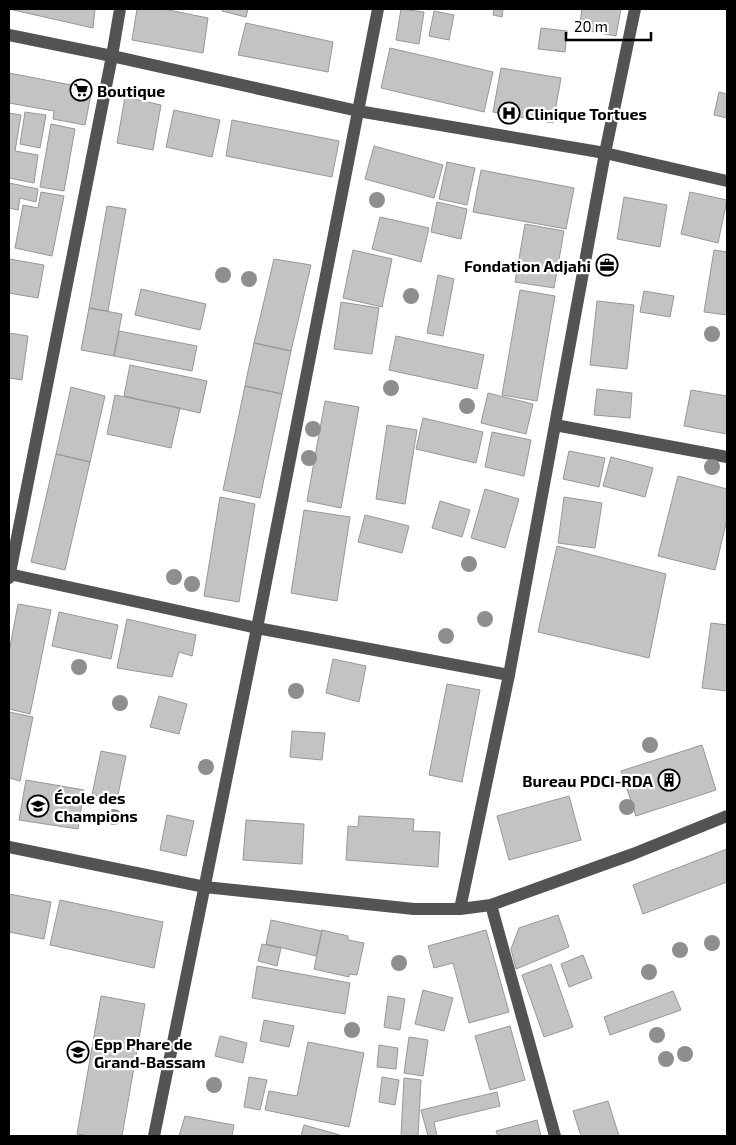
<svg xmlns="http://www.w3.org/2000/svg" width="736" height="1145" font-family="'Exo 2',sans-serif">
<rect width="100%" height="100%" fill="#fff"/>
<!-- building -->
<path fill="#c3c3c3" stroke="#979797" d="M9,9H95L93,28Z
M137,9H164L208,18L203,53L132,40Z
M222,9H248L246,17L222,11Z
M401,9L424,12L419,44L396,40Z
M494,9H503L502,17L493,15Z
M582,9H621L616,36L579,29Z
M434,11L454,15L449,40L429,36Z
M246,23L333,42L328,72L238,55Z
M541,28L567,31L565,52L538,49Z
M390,48L493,72L484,112L381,88Z
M501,68L561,78L553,123L493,112Z
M9,73L92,89L85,125L53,119L54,111L9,103Z
M719,92L727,94V118L714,115Z
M125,97L161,105L153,150L117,143Z
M174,110L220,120L212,157L166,147Z
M25,112L46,115L40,148L20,144Z
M9,113L21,115L15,151L38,155L34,183L9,178Z
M232,120L339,141L332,177L226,156Z
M51,124L75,129L64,191L40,187Z
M374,146L443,165L434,198L365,179Z
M447,162L475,168L467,205L439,199Z
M481,170L574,188L566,229L473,212Z
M9,183L38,189L36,202L20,198L18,210L9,208Z
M41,192L64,196L52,256L15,248L23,205L38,208Z
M690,192L727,200L718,243L681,234Z
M624,197L667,205L660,247L617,239Z
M437,202L467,209L461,239L431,232Z
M107,206L126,209L108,311L89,308Z
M380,217L429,228L421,262L372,249Z
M525,224L564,231L554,288L515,282Z
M353,250L392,259L382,307L343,298Z
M714,250L727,252V315L704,312Z
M9,259L44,265L38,298L9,293Z
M274,259L311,265L291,351L254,343Z
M438,275L454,279L443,336L427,333Z
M141,289L206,304L200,330L135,315Z
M520,290L555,296L537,401L502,395Z
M644,291L674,296L670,317L640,312Z
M597,301L634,305L627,369L590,365Z
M341,302L379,308L372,354L334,349Z
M89,308L122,314L114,356L81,350Z
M119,331L197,346L192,371L114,356Z
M9,333L28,336L22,380L9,378Z
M396,336L484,355L477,389L389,370Z
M254,343L291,351L282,394L245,386Z
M130,365L207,381L200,413L124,396Z
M245,386L282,394L260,498L223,490Z
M71,387L105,396L90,462L56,454Z
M597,389L632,393L630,418L594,415Z
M691,390L727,396V434L684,426Z
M488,393L533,404L526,434L481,423Z
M115,395L180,408L171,448L107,434Z
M325,401L359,407L341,508L307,501Z
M423,418L483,432L476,463L416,449Z
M387,425L417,430L405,504L376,499Z
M492,432L531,440L524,476L485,467Z
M569,451L605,458L599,487L563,479Z
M56,454L90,462L65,570L31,562Z
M611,457L653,468L645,497L603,486Z
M678,476L727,489V519L715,570L658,556Z
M485,489L519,499L505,548L471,538Z
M220,497L255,504L239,602L204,596Z
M564,497L602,503L595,548L558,543Z
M440,501L470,510L462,537L432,528Z
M304,510L350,517L337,601L291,593Z
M365,515L409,526L402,553L358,542Z
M557,546L666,574L649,658L538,632Z
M18,604L51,610L30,714L9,709V652Z
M59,612L118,625L111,659L52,646Z
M127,619L196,635L192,656L179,652L172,677L117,668Z
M711,623L727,625V691L702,688Z
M333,659L366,666L359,702L326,693Z
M447,684L480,690L462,782L429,775Z
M159,696L187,704L179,734L150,727Z
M9,712L33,717L20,781L9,778Z
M292,731L325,733L322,760L290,757Z
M702,745L716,790L636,816L621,771Z
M101,751L126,756L117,800L92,795Z
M26,780L84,790L78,829L19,820Z
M569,796L581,840L509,860L497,816Z
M167,815L194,821L186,856L160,850Z
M359,816L414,819L413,831L440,832L438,867L346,860L348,826L358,827Z
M246,820L304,824L302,864L243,860Z
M727,849V882L643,914L633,885Z
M9,894L51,902L44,939L9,932Z
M60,900L163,922L154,968L50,945Z
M558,915L569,947L516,969L511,949L519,928Z
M271,920L322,931L316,956L266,944Z
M322,930L348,936V940L364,943L357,975L349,974V977L314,969Z
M486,930L509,1012L469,1023L453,963L434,968L428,946Z
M262,944L281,948L277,966L258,961Z
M583,955L592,978L569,987L561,964Z
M551,964L573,1027L544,1037L522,975Z
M257,966L350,983L345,1014L252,998Z
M423,990L453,998L444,1031L415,1024Z
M673,991L681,1010L610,1035L604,1017Z
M101,996L145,1004L122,1136H89L77,1134Z
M388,996L405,999L400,1030L384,1027Z
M264,1020L294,1026L289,1047L260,1041Z
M510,1026L525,1080L490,1090L475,1036Z
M220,1036L247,1043L243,1063L215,1056Z
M409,1037L428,1040L423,1076L404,1073Z
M308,1042L364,1053L349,1127L265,1110L269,1091L297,1096Z
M379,1045L398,1048L396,1069L377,1067Z
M249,1077L267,1080L260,1110L244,1107Z
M382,1077L399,1080L395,1105L379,1102Z
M404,1078L421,1080L418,1136H401Z
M497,1092L500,1106L434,1122L437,1136H428L421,1110Z
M608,1101L619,1136H581L573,1111Z
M185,1116L234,1125L232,1136H179Z
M537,1120L541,1136H498L496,1131Z
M304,1125L340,1135L339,1136H301Z"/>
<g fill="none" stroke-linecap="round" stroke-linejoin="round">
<!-- minor -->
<path stroke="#535353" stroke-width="12" d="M9,35L112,56L358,111L605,153L727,181
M555,425L727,457
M9,574L257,628L509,675
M9,578L112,56L120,9
M9,847L205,887L414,909H460L491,905L633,854L727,816
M491,905L555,1136
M460,909L509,675L605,153L635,9
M154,1136L257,628L378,9"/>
</g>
<!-- trees -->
<g fill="#8e8e8e">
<circle cx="377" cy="200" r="8"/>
<circle cx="223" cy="275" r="8"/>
<circle cx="249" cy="279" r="8"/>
<circle cx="411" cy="296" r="8"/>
<circle cx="712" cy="334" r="8"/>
<circle cx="391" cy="388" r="8"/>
<circle cx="467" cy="406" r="8"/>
<circle cx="313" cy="429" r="8"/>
<circle cx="309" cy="458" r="8"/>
<circle cx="712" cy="467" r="8"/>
<circle cx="469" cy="564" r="8"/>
<circle cx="174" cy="577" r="8"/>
<circle cx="192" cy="584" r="8"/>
<circle cx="485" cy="619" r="8"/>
<circle cx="446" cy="636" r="8"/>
<circle cx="79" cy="667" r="8"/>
<circle cx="296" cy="691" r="8"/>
<circle cx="120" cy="703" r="8"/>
<circle cx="650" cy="745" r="8"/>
<circle cx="206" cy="767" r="8"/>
<circle cx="627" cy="807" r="8"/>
<circle cx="114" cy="817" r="8"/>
<circle cx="712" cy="943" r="8"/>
<circle cx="680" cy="950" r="8"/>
<circle cx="399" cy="963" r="8"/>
<circle cx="649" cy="972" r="8"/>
<circle cx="352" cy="1030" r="8"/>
<circle cx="657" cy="1035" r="8"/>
<circle cx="685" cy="1054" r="8"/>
<circle cx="666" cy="1059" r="8"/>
<circle cx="214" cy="1085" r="8"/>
</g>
<!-- icons -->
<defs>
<g id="supermarket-ring" transform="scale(1.125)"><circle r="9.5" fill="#fff" stroke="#000" stroke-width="1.5"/><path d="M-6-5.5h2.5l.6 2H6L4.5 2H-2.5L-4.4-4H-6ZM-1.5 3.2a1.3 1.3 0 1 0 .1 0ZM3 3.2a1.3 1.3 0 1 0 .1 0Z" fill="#000"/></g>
<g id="hospital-ring" transform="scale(1.125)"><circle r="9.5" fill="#fff" stroke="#000" stroke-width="1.5"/><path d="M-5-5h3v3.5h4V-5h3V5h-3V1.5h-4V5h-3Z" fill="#000"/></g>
<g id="office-ring" transform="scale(1.125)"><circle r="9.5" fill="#fff" stroke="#000" stroke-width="1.5"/><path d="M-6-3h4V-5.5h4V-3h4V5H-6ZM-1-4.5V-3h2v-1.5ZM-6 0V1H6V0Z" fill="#000"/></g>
<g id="building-ring" transform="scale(1.125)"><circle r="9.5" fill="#fff" stroke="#000" stroke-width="1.5"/><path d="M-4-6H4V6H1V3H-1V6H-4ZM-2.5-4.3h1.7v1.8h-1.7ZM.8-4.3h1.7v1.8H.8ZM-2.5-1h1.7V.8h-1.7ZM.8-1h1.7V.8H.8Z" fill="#000"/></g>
<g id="school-ring" transform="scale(1.125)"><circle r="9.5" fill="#fff" stroke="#000" stroke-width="1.5"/><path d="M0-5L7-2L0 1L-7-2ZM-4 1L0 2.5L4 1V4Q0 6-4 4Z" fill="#000"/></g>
</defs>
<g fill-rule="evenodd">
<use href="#supermarket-ring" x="81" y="90"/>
<use href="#hospital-ring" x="509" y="113"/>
<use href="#office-ring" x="607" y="265"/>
<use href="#building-ring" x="669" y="780"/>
<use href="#school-ring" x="38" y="806"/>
<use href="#school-ring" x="78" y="1052"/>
</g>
<g text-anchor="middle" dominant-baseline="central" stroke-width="4.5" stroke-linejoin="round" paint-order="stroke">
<!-- poi labels -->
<g font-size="16" font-weight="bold" fill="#000" stroke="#fff" text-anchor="start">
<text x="97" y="90">Boutique</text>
<text x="525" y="113">Clinique Tortues</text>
<text x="591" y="265" text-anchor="end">Fondation Adjahi</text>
<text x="653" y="780" text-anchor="end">Bureau PDCI-RDA</text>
<text x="54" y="797">École des<tspan x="54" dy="18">Champions</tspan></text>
<text x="94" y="1043">Epp Phare de<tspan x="94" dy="18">Grand-Bassam</tspan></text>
</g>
</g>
<!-- border -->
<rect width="736" height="1145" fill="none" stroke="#000000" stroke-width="20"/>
<!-- scale -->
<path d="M566 32v8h85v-8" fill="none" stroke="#000000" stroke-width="2.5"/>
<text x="574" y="32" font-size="15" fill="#000000" stroke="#ffffff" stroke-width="4" paint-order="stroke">20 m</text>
</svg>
